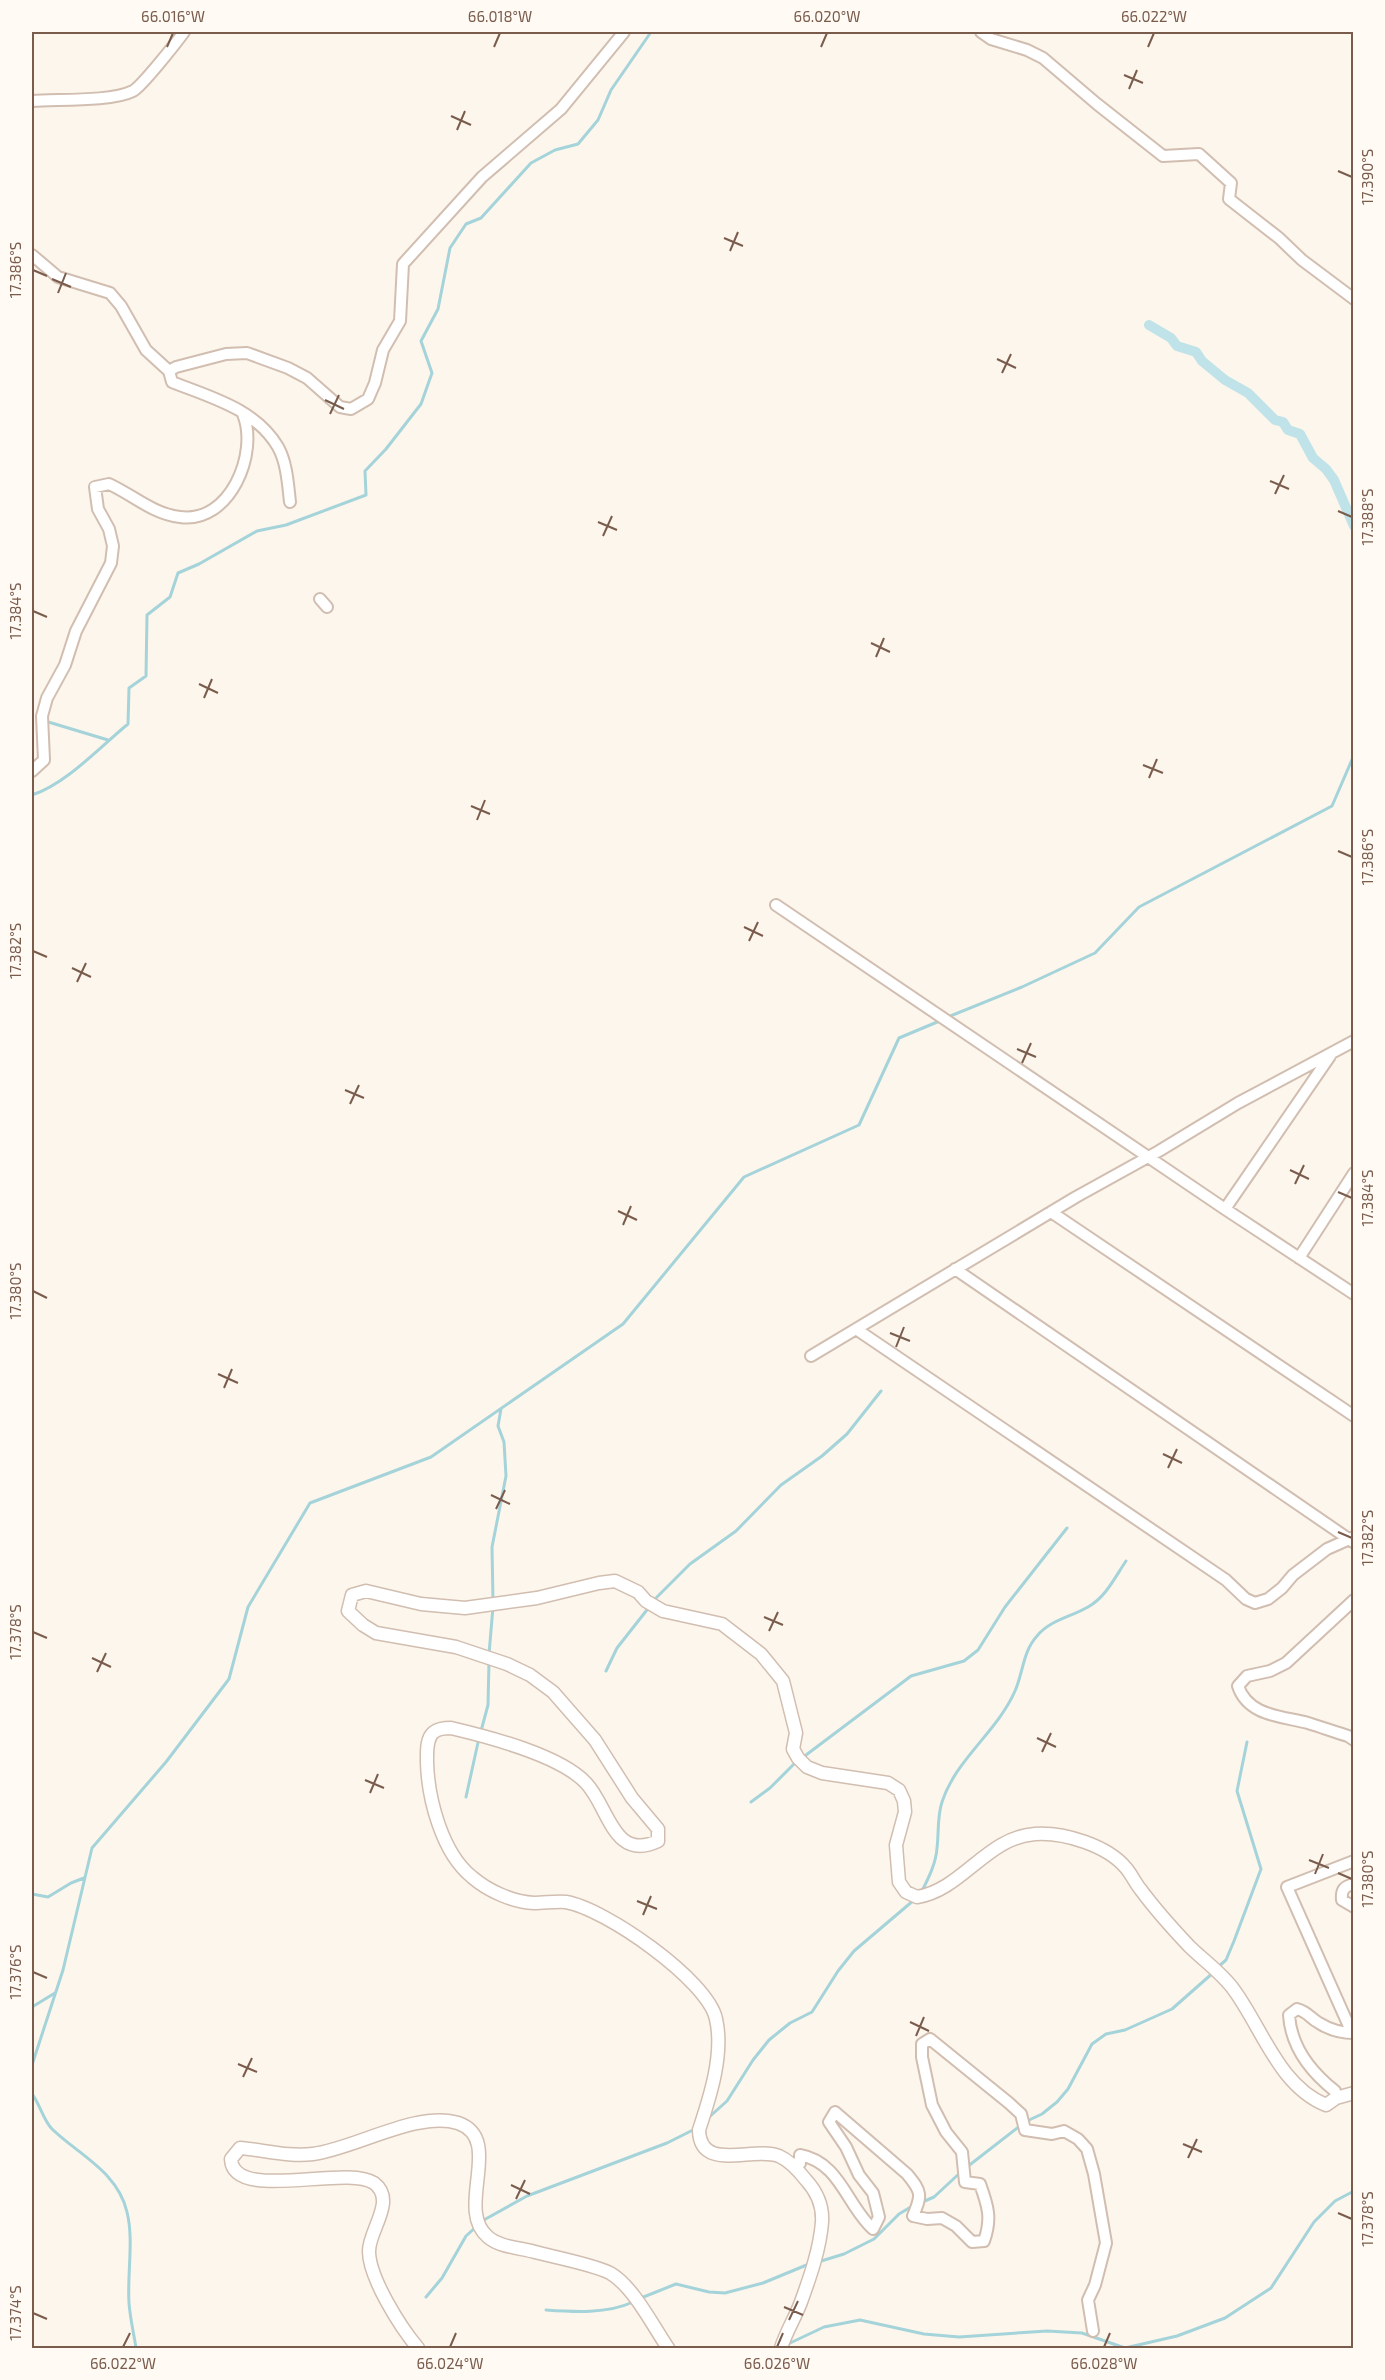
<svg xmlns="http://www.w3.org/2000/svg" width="1385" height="2380" font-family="'Exo 2',sans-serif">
<rect width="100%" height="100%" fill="#fdf6ec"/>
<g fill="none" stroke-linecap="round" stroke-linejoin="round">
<!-- stream -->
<path stroke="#a5d3da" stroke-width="3" d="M45,721L108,740
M32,795C66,784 100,747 128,724L129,688L146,676L147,615L170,597L178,573L199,564L257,531L286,525L366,495L365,471L386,449L421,404L432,373L421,341L438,309L450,248L466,224L481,218L531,163L555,150L578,144L598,120L611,90L651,32
M948,1017L1022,987L1095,953L1139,907L1332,806L1354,755
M654,1600L690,1564L736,1531L781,1485L822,1456L847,1434L881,1391
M493,1601L492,1547L506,1476L504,1442L498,1426L501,1409
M489,1654L493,1607
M606,1671L617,1648L650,1606
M481,1731L488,1705L489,1661
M802,1758L911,1676L964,1661L978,1650L1005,1607L1067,1528
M466,1797L479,1738
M751,1802L770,1788L796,1762
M922,1891C929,1877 936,1863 937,1848C939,1832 937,1817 942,1802C956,1759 997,1732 1015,1691C1023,1673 1023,1651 1037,1636C1050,1620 1071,1617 1088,1607C1106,1597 1115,1577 1126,1561
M32,1894L48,1897L71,1883L84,1878
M1218,1967L1226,1960L1234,1941L1261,1869L1237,1791L1247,1742
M32,2007L55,1993
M32,2065L63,1970L92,1848L166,1762L229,1679L248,1607L310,1503L431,1457L623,1324L744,1177L859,1125L899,1038L942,1020
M32,2094C40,2104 43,2120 52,2129C79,2155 118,2172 127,2212C134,2240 127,2275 129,2303C130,2318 134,2334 136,2348
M707,2119L727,2101L753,2060L769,2040L790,2023L812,2012L838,1971L854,1951L914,1900
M1027,2121L1042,2114L1057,2102L1068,2089L1092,2044L1106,2034L1125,2030L1172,2009L1214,1972
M967,2167L1021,2125
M920,2203L934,2197L962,2171
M482,2221L527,2196L667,2143L695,2129
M818,2262L844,2254L874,2239L899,2214L914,2205
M426,2297L442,2278L466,2236L477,2226
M641,2298L676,2284L709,2292L725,2293L763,2283L809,2264
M546,2310C574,2312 607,2314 633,2302
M788,2344L824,2327L860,2320L924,2334L959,2337L1047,2331L1082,2333L1125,2348
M1125,2348L1177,2336L1225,2318L1271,2288L1314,2222L1335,2201L1354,2191"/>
<!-- canal -->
<path stroke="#bfe3e8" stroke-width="10" d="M1149,325L1171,338L1177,346L1196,352L1202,361L1225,380L1248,393L1275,420L1283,422L1288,430L1300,434L1313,458L1326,469L1334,480L1354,526"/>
<!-- minor casing -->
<g stroke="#d1beb0" stroke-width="14">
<path id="minor" d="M981,32L991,39L1027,50L1043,58L1097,104L1163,156L1199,154L1231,183L1229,199L1279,238L1302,260L1354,299
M32,101C57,99 111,102 133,91C142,86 176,43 184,32
M32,255L58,277L110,293L121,306L146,350L169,371L172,382C210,397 256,409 278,447C287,463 288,485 290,502
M169,371L176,367L226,354L247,353L288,368L307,378L340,407L351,409L368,399L375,383L383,350L400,321L403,264L482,177L561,109L624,32
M320,599L327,607
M32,771L44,760L42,716L47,698L65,665L76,631L111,563L113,546L109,529L98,509L95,487L109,484C133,495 153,514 180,517C230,524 259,453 243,414
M776,905L1225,1209L1354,1294
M1225,1209L1330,1056
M1051,1212L1354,1416
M1299,1258L1354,1173
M955,1269L1353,1542
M856,1329L1226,1580L1246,1599L1255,1603L1268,1599L1282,1588L1293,1575L1327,1549L1354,1537
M811,1356L1076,1197L1159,1151L1238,1103L1354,1041
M1354,1600L1286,1663L1270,1671L1247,1676L1238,1686C1248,1716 1281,1716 1308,1723C1321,1727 1335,1732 1348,1736L1354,1740
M1354,1884C1344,1886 1341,1890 1342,1900L1354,1907
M1352,2033L1287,1887L1354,1861
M1336,2098L1335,2091C1311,2072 1291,2046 1289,2015L1297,2009C1308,2012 1310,2018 1319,2023C1330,2030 1341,2033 1354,2033
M791,2164L800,2163V2155C840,2162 847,2206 873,2229L879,2217L873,2193L859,2175L846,2147L829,2122L835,2112L907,2174C922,2192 922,2195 913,2216L927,2219L942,2218L956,2226L972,2242L984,2241C992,2219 988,2206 980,2184L965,2182L962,2152L946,2132L932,2105L922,2057V2044L930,2039L1009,2103L1021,2114L1025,2130L1052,2134L1064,2131L1078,2139L1087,2149L1094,2174L1106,2243L1095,2285L1088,2300L1093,2331"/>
</g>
<!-- tertiary casing -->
<g stroke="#d1beb0" stroke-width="15">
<path id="tertiary" d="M418,2348C401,2328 369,2278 369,2251C369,2230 397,2200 374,2183C346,2164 233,2203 231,2159L240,2148C264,2150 289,2157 313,2154C354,2149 418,2110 458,2123C505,2139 454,2209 488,2237C499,2247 521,2248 535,2252C554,2257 595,2265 610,2273C633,2286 653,2326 668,2348
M781,2348C786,2332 795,2318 801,2302C810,2277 820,2249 822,2222C823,2206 817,2192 806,2180C799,2171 790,2161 779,2156C753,2146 700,2173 699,2130C710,2097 724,2054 716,2019C708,1980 604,1908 566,1902C556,1901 545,1903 534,1903C513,1902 488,1891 472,1877C442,1853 428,1799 427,1762C427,1752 426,1738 434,1732C439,1728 446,1728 451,1728C489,1737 560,1755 586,1783C609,1807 613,1862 658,1841V1829L632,1798L595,1740L553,1692L530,1675L507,1664L456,1647L376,1633L363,1625L348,1611L352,1595L366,1591L421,1604L465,1608L537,1598L599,1583L615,1581L638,1592L646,1601L663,1611L722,1624L761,1654L783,1681L796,1733L793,1749L798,1758L807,1767L822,1773L888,1783L899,1790L904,1801L905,1812L896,1845L899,1882L906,1892L917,1897C962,1890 987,1837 1035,1834C1063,1832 1107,1845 1126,1868C1132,1875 1135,1883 1141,1890C1155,1909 1172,1928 1189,1946C1203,1960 1222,1973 1234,1990C1262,2028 1279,2086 1326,2105L1336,2098L1354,2093"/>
</g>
<!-- minor -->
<use href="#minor" stroke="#fff" stroke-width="10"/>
<!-- tertiary -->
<use href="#tertiary" stroke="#fff" stroke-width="12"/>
</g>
<!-- ticks -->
<path fill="none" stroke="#7a5c4d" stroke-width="2" d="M167,47L173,33M494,47L500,33M821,47L827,33M1148,47L1154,33M1124,75L1143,83M1129,89L1137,70M451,116L471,125M457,130L465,111M1338,171L1352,177M724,238L743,246M730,251L738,232M33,270L47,276M52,279L71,287M58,293L66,273M997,359L1016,368M1002,373L1011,354M325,400L344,409M330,414L339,395M1270,481L1289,489M1275,494L1284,475M1338,511L1352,517M598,522L617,530M603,536L612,516M33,611L47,617M871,643L890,652M876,657L884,638M199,684L218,693M204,698L212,679M1143,765L1163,773M1149,778L1157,759M471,806L490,814M477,820L485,800M1338,851L1352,857M744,927L763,936M749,941L758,922M33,951L47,957M72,968L91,977M77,982L86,963M1017,1049L1036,1057M1022,1063L1031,1043M345,1090L364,1098M350,1104L359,1085M1290,1170L1309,1179M1295,1184L1304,1165M1338,1192L1352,1198M618,1211L637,1220M623,1225L631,1206M33,1291L47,1298M890,1333L910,1341M896,1347L904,1327M218,1374L238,1383M224,1388L232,1369M1163,1454L1182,1463M1168,1468L1177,1449M491,1495L510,1504M496,1509L505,1490M1338,1532L1352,1538M764,1617L783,1625M769,1631L778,1612M33,1632L47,1638M92,1658L111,1667M97,1672L106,1653M1037,1738L1056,1747M1042,1752L1051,1733M365,1780L384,1788M370,1793L378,1774M1309,1860L1329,1868M1338,1873L1352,1879M1315,1874L1323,1854M637,1901L657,1909M643,1915L651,1896M33,1972L47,1978M910,2022L929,2031M916,2036L924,2017M238,2064L257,2072M243,2077L252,2058M1183,2144L1202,2152M1188,2158L1197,2139M511,2185L530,2194M516,2199L525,2180M1338,2213L1352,2219M784,2307L803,2315M33,2313L47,2319M789,2320L798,2301M123,2347L130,2333M450,2347L456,2333M777,2347L783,2333M1104,2347L1110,2333"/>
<!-- border -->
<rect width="1385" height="2380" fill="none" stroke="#fffaf3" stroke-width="66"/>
<rect x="33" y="33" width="1319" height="2314" fill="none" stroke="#7a5c4d" stroke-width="2"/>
<g font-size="15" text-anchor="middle" fill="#7a5c4d">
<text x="173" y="22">66.016°W</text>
<text x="500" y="22">66.018°W</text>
<text x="827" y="22">66.020°W</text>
<text x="1154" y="22">66.022°W</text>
<text transform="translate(1368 177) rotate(-90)" y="5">17.390°S</text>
<text transform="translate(16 270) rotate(-90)" y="5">17.386°S</text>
<text transform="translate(1368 517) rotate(-90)" y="5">17.388°S</text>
<text transform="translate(16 611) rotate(-90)" y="5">17.384°S</text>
<text transform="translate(1368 857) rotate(-90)" y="5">17.386°S</text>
<text transform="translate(16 951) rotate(-90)" y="5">17.382°S</text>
<text transform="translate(1368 1198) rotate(-90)" y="5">17.384°S</text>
<text transform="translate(16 1291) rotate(-90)" y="5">17.380°S</text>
<text transform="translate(1368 1538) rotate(-90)" y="5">17.382°S</text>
<text transform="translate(16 1632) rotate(-90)" y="5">17.378°S</text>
<text transform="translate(1368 1879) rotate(-90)" y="5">17.380°S</text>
<text transform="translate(16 1972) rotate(-90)" y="5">17.376°S</text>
<text transform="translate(1368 2219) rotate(-90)" y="5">17.378°S</text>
<text transform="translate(16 2313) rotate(-90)" y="5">17.374°S</text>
<text x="123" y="2369">66.022°W</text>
<text x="450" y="2369">66.024°W</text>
<text x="777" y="2369">66.026°W</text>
<text x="1104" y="2369">66.028°W</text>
</g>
</svg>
